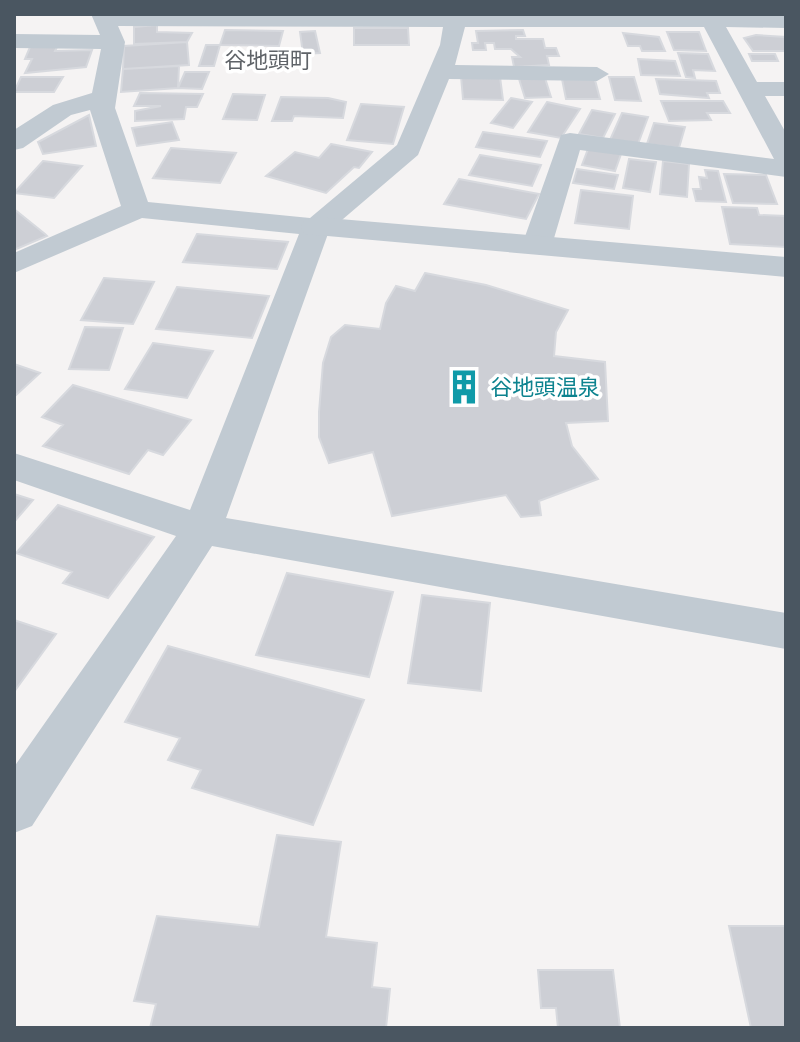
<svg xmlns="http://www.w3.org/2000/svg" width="800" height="1042" font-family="Signika,'Noto Sans JP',sans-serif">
<rect width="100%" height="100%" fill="#f5f3f3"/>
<!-- building -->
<path fill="#cdcfd5" stroke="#d7d9de" stroke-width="2" d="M157,25V32L192,33L187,42L134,44V27Z
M354,28H408L409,45H354Z
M225,30L283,31L279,46L220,45Z
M523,30L525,36H516V39H543L545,48H556L559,56H547L549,65L514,67L512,57H520L511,49H495L494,43H485L486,50H473L472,43H478L476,31Z
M315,31L320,53L303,54L300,32Z
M667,32H699L706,51L674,50Z
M623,33L659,37L665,51H642L640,46H628Z
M756,35L786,37V51H753L744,38Z
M187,42L189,65L123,69L124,46Z
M206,45H220L214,66H199Z
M30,47H57L55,51L92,50L86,67L25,73L32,59H25Z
M678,53L708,54L715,71L693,70L695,78L686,77Z
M749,54H775L778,61H752Z
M638,59L675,61L680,76L641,75Z
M179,66L178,88L121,92L123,69Z
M185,72H209L202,89L178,88Z
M461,76L500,77L503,100L463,99Z
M21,77H63L54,92H14Z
M609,77H634L641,101L615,100Z
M545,78L551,97L525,98L519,79Z
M562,79L595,80L600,99H566Z
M656,79L716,81L720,93H707L709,98L660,94Z
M140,93L203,94L197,107H186L184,119L135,121V111L161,106H134Z
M233,94L265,95L257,120L223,119Z
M281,97L328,98L346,102L343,118L294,116L292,121H272Z
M511,98L532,102L513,128L491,123Z
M661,101H723L730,113H707L711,120L669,121Z
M547,102L580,109L561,138L528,132Z
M361,104L404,107L393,144L347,140Z
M592,110L615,114L603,138L579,134Z
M622,113L648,117L638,144L610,140Z
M89,115L96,146L43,154L38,142Z
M172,122L179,140L137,146L132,128Z
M654,123L685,127L679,148L647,144Z
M483,132L547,141L540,157L476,147Z
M331,144L372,152L359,168L354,167L326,193L266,176L295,152L319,158Z
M171,148L236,153L220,183L153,178Z
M588,149L621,154L615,171L582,165Z
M480,155L541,165L532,186L469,175Z
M629,159L656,162L650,192L623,188Z
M43,161L82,166L54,198L14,193Z
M663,161L689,164L687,197L660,194Z
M577,169L618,175L614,189L573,183Z
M705,170L718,171L726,202L696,201L693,189H701L699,177L707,178Z
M724,174L766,175L777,204L733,203Z
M459,179L539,194L526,219L444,204Z
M581,190L633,196L629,229L575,223Z
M722,207L757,208L759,215L786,216V247L730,244Z
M14,209L45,234L47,236L14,250Z
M197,234L288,242L277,269L183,262Z
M425,273L486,285L568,310L556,332L554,356L605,362L608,421L566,423L572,446L598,479L539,501L541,515L521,517L506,495L392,516L373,452L329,463L319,437V412L323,363L331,337L345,325L380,329L386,303L396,286L415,291Z
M104,278L154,282L133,324L81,320Z
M177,287L269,296L252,338L156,329Z
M85,327L123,328L109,370L69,369Z
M153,343L213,351L187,398L125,389Z
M14,364L40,373L14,397Z
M73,385L191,420L163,455L148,450L129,474L43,446L63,425L42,417Z
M14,494L33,500L14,522Z
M58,505L154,537L108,598L63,583L72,572L16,553Z
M287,573L393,592L369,677L256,655Z
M422,595L490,603L481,691L408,683Z
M14,620L56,634L14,692Z
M168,646L364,700L313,825L192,788L201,770L168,760L180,738L125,722Z
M277,835L341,842L326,937L377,943L372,987L390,989L386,1028H150L156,1004L134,1001L157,916L259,927Z
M729,926H786V1028H751Z
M538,970H613L620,1028H558L556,1008H541Z"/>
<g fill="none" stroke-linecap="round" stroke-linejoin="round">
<!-- minor -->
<path fill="#c1cad2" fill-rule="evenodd" d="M91,14H786V28L726,27L757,82H786V96H765L786,133V177L580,150L552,245L548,251H526L522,245L561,135L570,133L774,159L704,27H465L455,65L597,67L609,74L597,81L449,79L418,155L329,231L226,518L786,613V649L212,546L32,826L14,833V767L176,536L14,480V453L190,510L299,234L142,218L14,273V253L121,206L90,110L71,115L23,148L14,150V130L53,105L92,93L101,49L14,48V34L100,35ZM118,26L443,27L440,45L397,145L310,218L148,202L115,108L125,42Z"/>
<!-- tertiary -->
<path fill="#c1cad2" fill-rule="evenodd" d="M316,217L786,257V277L305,234L300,227L305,220Z"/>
</g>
<!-- icons -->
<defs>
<g id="building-bare" transform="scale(2.76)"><path d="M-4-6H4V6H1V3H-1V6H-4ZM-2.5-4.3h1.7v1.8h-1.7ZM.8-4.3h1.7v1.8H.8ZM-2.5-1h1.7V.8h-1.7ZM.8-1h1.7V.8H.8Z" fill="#0f9aa8" stroke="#fff" stroke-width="2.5" paint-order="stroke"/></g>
</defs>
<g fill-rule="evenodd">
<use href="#building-bare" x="464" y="387"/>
</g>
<g text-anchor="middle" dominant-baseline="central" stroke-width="7" stroke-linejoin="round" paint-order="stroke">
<!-- far-quarter labels -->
<g font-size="22" fill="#5f6368" stroke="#fff">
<text x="268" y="60">谷地頭町</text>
</g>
<!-- culture labels -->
<g font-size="22" fill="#0d838f" stroke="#fff" text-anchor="start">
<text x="490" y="387">谷地頭温泉</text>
</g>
</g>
<!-- border -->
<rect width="800" height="1042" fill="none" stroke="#4a5661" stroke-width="32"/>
</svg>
